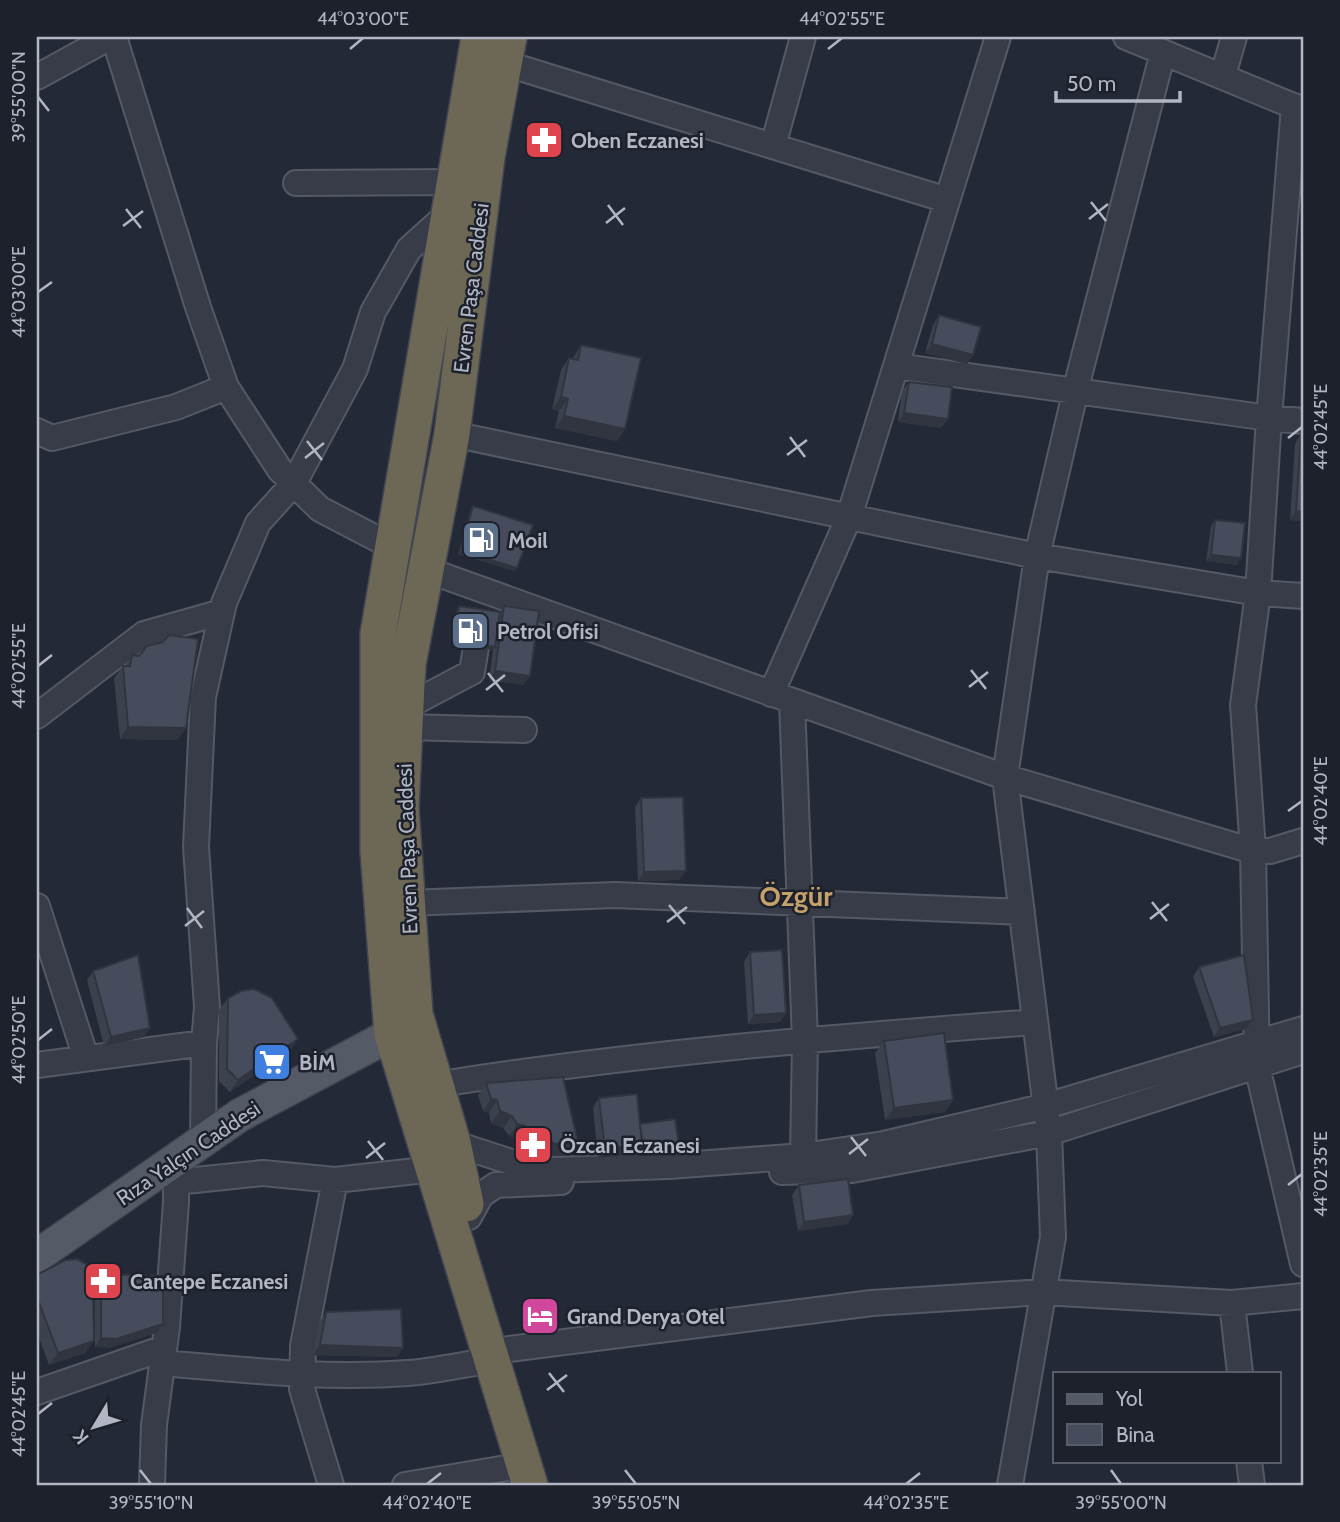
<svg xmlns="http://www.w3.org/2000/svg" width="1340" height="1522" font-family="Cabin,sans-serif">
<rect width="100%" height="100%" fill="#242937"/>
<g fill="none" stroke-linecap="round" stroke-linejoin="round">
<!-- minor casing -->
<g stroke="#555965" stroke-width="28">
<path id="minor" d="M114,37L198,307L226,387L280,470L320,509L393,547
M1126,37L1303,110
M504,63L947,200
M1223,75L1234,37
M37,77L110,37
M1294,106L1269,418L1258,593L1243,705L1253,851L1257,1066L1303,1264
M773,146L803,37
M296,183L455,182
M896,366L1269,418L1303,421
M37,431L52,438L176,407L226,387
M452,434L1037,556L1258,593L1303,596
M427,570L1005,777L1253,851H1270L1303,841
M771,694L849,517L998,37
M792,701L805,1040L803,1156
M406,707L472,672L476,647
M37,716L144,634L222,612
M405,727L524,730
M407,903L615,895L1022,912
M37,906L86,1058
M37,1065L204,1043
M435,1085C634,1053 835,1037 1035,1022
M203,1141L204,1043L207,1007L196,847L203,697L224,603L258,523L294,483L355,369L373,312L409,249L450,212
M453,1143L514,1163L552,1170L669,1166L803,1156L884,1144L1046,1106L1303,1029
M782,1172L852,1170L1049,1133L1303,1051
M176,1182L263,1173L335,1180L434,1169
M469,1217L481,1195L496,1185L561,1182
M1232,1303L1240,1373
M509,1349L872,1303L1043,1292L1232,1303L1303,1296
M162,1363C244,1370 326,1379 408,1373C436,1371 465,1364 493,1360
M37,1392L164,1348
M1249,1461L1252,1485
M152,1485L154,1425L167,1327L176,1202V1160
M331,1485L302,1389L303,1346L335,1180
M405,1485L525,1465
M1010,1485L1053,1237L1049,1133L1005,777L1037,556L1079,376L1163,52"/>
</g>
<!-- major casing -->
<g stroke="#414551" stroke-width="35">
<path id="major" d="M37,1256L240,1115L392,1034L410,1018"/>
</g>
<!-- highway casing -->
<g stroke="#424652" stroke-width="38">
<path id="highway" d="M479,37L378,634V851L392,1034L530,1485
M466,1204L453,1143L415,1014L401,808L408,664L452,434L487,157L509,37"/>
</g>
<!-- minor -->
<use href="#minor" stroke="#373c48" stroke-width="24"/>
<!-- major -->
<use href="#major" stroke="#555a67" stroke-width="32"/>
<!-- highway -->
<use href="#highway" stroke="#6d6755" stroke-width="35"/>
</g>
<!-- wall -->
<path fill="#3c414e" d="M939,315L973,355L967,364L925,353L933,325Z
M581,345L625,429L617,441L555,428L559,411L552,409L561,370L569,358H573Z
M909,382L948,419L941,428L898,422L902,391Z
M1301,434L1303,435V521L1290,520L1295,444Z
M473,506L517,568L515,571L458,554L471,509Z
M1215,520L1237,565L1206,561L1211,526Z
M459,606L500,612L504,606L530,676L523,685L489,680L493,650L452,642L457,609Z
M132,655L186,728L177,740L120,739L114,678L123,666H125Z
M641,798L679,880L638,881L635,807Z
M750,952L780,1022L748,1024L744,962Z
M1199,967L1253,1020L1246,1029L1214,1037L1193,977Z
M93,971L144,1037L104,1046L87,980Z
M228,998L298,1039L289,1051L230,1092L219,1081V1010Z
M884,1041L953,1100L945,1112L885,1120L875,1053Z
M486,1083L578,1143L569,1155L548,1156L540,1153L517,1138L509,1136L503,1128L491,1123L489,1113L483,1111L478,1095Z
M599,1098L640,1124L679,1145L675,1151L640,1156L639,1150L636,1154L598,1158L593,1107Z
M799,1185L853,1215L847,1224L798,1231L792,1195Z
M101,1274L156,1333L109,1348L95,1347V1284Z
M37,1275L85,1353L49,1365L37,1332Z
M326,1312L397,1357L313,1355L320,1321Z"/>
<!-- shaded-wall -->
<path fill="#313540" d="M932,344L973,355L967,364L925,353Z
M561,397L568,399L559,411L552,409Z
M904,413L948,419L941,428L898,422Z
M564,416L625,429L617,441L555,428Z
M1296,511L1303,512V521L1290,520Z
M460,551L517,568L515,571L458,554Z
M1211,555L1241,558L1237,565L1206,561Z
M454,639L495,647L493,650L452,642Z
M495,671L530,676L523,685L489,680Z
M128,727L186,728L177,740L120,739Z
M686,871L679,880L638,881L644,872Z
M786,1013L780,1022L748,1024L754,1015Z
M1253,1020L1246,1029L1214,1037L1220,1028Z
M150,1028L144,1037L104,1046L111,1037Z
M298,1039L289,1051L230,1092L238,1080Z
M491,1099L497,1100L489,1113L483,1111Z
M953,1100L945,1112L885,1120L894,1108Z
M500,1111L512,1116L503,1128L491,1123Z
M517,1124L525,1126L517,1138L509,1136Z
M548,1141L578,1143L569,1155L548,1156L540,1153Z
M642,1145L636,1154L598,1158L605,1149Z
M679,1145L675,1151L640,1156L644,1150Z
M853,1215L847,1224L798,1231L804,1222Z
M163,1324L156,1333L109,1348L95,1347L101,1338Z
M94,1341L85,1353L49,1365L58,1353Z
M320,1345L403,1348L397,1357L313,1355Z"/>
<!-- building -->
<path fill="#464c5b" stroke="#313540" stroke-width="2" d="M939,315L981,327L973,355L932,344Z
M581,345L641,358L625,429L564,416L568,399L561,397L569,358L578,360Z
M909,382L952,387L948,419L904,413Z
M1301,434L1303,435V512L1296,511Z
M473,506L533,525L517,568L460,551Z
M1215,520L1245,523L1241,558L1211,555Z
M459,606L500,612L495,647L454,639Z
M504,606L539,611L530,676L495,671Z
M169,635L198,639L186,728L128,727L123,666H130L132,655L139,656L147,646L163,642Z
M683,797L686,871L644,872L641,798Z
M782,950L786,1013L754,1015L750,952Z
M138,955L150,1028L111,1037L93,971Z
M1244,955L1253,1020L1220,1028L1199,967Z
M254,989L272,998L298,1039L238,1080L227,1069L228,998L241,991Z
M944,1033L953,1100L894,1108L884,1041Z
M563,1077L578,1143L556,1144L548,1141L525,1126L517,1124L512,1116L500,1111L497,1100L491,1099L486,1083Z
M637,1094L642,1145L605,1149L599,1098Z
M675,1119L679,1145L644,1150L640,1124Z
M848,1179L853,1215L804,1222L799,1185Z
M77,1259L88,1265L93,1286L94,1341L58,1353L37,1297V1275L65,1260Z
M101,1274L163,1276V1324L116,1339L101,1338Z
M401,1309L403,1348L320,1345L326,1312Z"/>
<!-- ticks -->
<path fill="none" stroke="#b2b6c4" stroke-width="2.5" d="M350,49L363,38M828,49L842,38M38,97L49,111M1091,202L1106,221M608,205L623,225M126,209L141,228M1089,219L1108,204M606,223L625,208M123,226L143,211M38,292L52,282M790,437L805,457M1288,438L1302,427M307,441L322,460M787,455L807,440M305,458L324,443M38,666L52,655M971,670L986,689M488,673L503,692M969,687L988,672M486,690L505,675M1288,811L1302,801M1152,902L1167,921M669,905L685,924M187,908L202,928M1150,919L1169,904M667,922L687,907M185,926L204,911M38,1040L52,1029M851,1137L866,1156M368,1141L383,1160M849,1154L868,1139M366,1158L385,1143M1288,1185L1302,1174M549,1373L564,1392M547,1390L567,1375M38,1414L52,1403M140,1470L151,1484M625,1470L636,1484M1111,1470L1121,1484M427,1484L441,1473M906,1484L920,1473"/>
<!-- icons -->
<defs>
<g id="pharmacy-square" transform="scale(2.0125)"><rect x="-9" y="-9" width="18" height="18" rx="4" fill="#e0444e" stroke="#1d212c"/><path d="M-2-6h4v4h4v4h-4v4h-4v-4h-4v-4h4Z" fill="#fff"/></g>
<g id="fuel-square" transform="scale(2.0125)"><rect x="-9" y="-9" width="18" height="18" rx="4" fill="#5c6f8a" stroke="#1d212c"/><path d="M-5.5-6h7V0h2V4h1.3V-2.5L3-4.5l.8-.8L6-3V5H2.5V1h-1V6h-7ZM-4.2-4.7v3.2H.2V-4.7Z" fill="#fff"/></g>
<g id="supermarket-square" transform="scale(2.0125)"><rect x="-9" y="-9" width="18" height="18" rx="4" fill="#3f7fe0" stroke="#1d212c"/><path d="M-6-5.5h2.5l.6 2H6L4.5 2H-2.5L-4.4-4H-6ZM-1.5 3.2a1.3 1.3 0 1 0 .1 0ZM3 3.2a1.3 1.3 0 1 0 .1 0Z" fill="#fff"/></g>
<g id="hotel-square" transform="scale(2.0125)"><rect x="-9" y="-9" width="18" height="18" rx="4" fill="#d1479c" stroke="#1d212c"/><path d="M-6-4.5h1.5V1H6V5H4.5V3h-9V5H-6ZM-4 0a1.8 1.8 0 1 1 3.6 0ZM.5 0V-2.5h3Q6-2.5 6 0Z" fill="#fff"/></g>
</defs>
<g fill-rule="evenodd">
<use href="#pharmacy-square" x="544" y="140"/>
<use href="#fuel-square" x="481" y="540"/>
<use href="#fuel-square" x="470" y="631"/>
<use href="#supermarket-square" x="272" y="1062"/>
<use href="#pharmacy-square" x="533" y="1145"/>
<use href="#pharmacy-square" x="103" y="1281"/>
<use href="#hotel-square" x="540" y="1316"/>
</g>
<g text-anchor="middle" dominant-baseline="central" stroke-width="5" stroke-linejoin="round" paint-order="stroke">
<!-- poi labels -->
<g font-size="21" font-weight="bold" fill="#b2b6c4" stroke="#1d212c" text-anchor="start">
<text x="571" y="140">Oben Eczanesi</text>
<text x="508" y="540">Moil</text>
<text x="497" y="631">Petrol Ofisi</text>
<text x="299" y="1062">BİM</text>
<text x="560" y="1145">Özcan Eczanesi</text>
<text x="130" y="1281">Cantepe Eczanesi</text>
<text x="567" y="1316">Grand Derya Otel</text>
</g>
<!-- street labels -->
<g font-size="21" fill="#b2b6c4" stroke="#1d212c">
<text transform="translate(471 288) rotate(-83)">Evren Paşa Caddesi</text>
<text transform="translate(407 849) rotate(-92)">Evren Paşa Caddesi</text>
<text transform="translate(188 1153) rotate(-34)">Rıza Yalçın Caddesi</text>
</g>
<!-- district labels -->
<g font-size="28" font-weight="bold" fill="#c6a16b" stroke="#1d212c">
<text x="796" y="896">Özgür</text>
</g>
</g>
<!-- border -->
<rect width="1340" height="1522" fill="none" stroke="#1d212c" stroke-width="77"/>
<!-- legend -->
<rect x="1053" y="1372" width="228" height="91" fill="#1d212c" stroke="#595d69" stroke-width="2"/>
<rect x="1067" y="1394" width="35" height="10" fill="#555a67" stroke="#595d69" stroke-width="2"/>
<text x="1116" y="1406" font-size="21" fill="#b2b6c4">Yol</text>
<rect x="1067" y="1424" width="35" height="21" fill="#464c5b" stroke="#595d69" stroke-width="2"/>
<text x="1116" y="1442" font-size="21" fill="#b2b6c4">Bina</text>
<!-- north arrow -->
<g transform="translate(94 1427) rotate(232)" stroke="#1d212c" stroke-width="5" paint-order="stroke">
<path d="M0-5L12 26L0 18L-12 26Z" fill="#b2b6c4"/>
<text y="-10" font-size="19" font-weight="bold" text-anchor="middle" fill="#b2b6c4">K</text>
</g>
<!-- scale -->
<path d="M1056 91v10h124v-10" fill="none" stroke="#b2b6c4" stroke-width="3.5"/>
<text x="1067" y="91" font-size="21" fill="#b2b6c4" stroke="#1d212c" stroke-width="5" paint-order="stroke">50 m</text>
<rect x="38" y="38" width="1264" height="1446" fill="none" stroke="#b2b6c4" stroke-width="2.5"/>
<g font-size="18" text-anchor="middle" fill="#b2b6c4">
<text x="363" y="25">44°03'00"E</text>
<text x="842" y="25">44°02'55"E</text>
<text transform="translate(19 97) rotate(-90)" y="6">39°55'00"N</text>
<text transform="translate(19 292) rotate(-90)" y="6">44°03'00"E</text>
<text transform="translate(1321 427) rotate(-90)" y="6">44°02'45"E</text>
<text transform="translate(19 666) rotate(-90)" y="6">44°02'55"E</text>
<text transform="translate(1321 801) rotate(-90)" y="6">44°02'40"E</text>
<text transform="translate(19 1040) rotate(-90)" y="6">44°02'50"E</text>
<text transform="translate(1321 1174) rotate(-90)" y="6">44°02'35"E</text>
<text transform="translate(19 1414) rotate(-90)" y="6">44°02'45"E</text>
<text x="151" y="1509">39°55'10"N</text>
<text x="427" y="1509">44°02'40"E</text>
<text x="636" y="1509">39°55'05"N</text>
<text x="906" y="1509">44°02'35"E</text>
<text x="1121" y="1509">39°55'00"N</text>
</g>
</svg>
